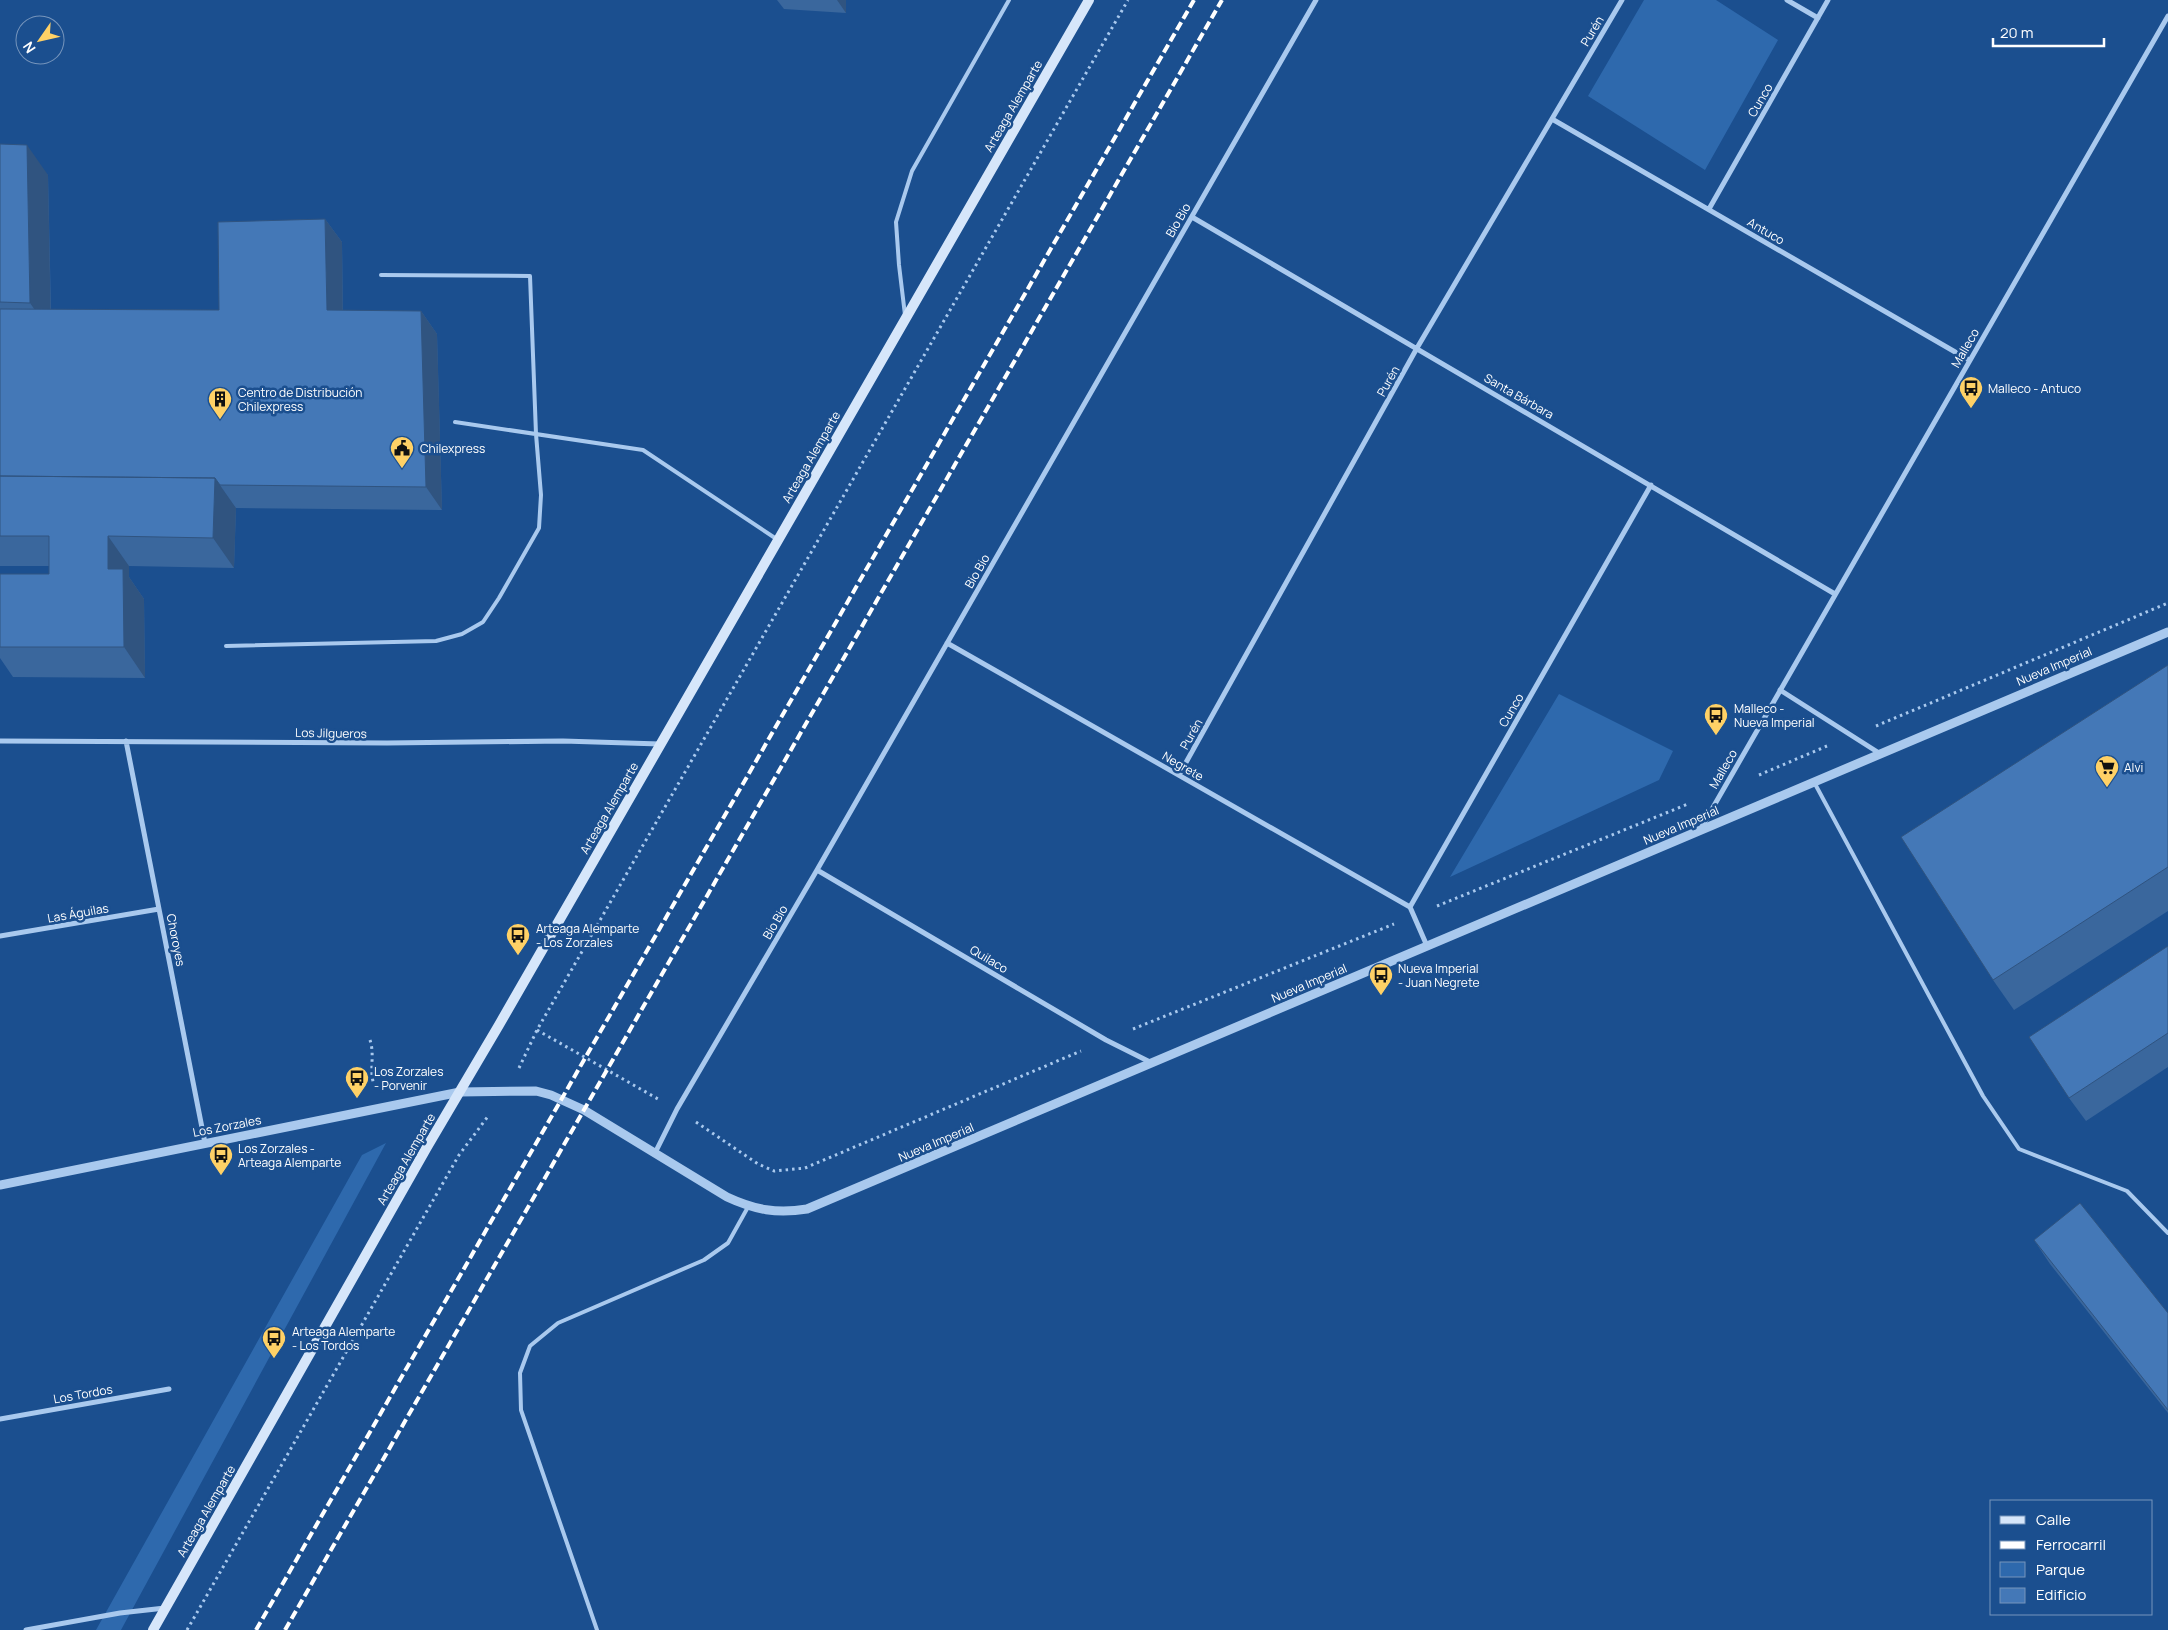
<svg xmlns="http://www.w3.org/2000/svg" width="2168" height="1630" font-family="Manrope,sans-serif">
<rect width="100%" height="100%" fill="#1b4f8f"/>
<!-- green -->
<path fill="#2e69ad" d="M1644,0H1716L1778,40L1705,170L1588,96Z
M1559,694L1673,751L1659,780L1450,877Z
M386,1143L121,1630H96L362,1155Z"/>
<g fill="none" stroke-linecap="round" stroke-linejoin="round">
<!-- path -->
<path stroke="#a9c9ee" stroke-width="3" stroke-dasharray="2.5 4" stroke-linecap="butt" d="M1876,726L2168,603
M1759,775L1827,746
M1437,906L1688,804
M1133,1029L1394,924
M537,1030L658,1099
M370,1040C375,1055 369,1070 374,1085
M519,1068L537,1030L1128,0
M696,1122L758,1164L774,1171L805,1168L1081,1051
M187,1630L459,1155L489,1115"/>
<!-- service -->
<path stroke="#a9c9ee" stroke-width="4" d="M905,315L899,265L896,222L912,171L1009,0
M455,422L643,450L778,540
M226,646L436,641L462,634L483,622L499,598L539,528L541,495L536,434L530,276L381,275
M1814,782L1983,1096L2019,1149L2127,1191L2168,1233
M597,1630L521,1410L520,1373L530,1346L558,1323L704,1260L728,1243L748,1207"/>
<!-- minor -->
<path stroke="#a9c9ee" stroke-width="5" d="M1787,0L1818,18
M1552,119L1969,360
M1709,209L1828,0
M1192,217L1835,594
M947,643L1410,907
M1780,690L1879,753
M0,741L387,743L563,741L660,744
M126,741L205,1143
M1179,775L1417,348L1622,0
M1700,830L2168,16
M817,870L1106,1040L1152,1063
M1410,907L1651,485
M1410,907L1427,946
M0,936L159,909
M655,1153L677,1109L817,870L1316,0
M0,1419L169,1389
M26,1630L120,1613L165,1608"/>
<!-- tertiary -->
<path stroke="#a9c9ee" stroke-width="9" d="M0,1185L460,1092L536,1091L551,1095L584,1110L727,1197C755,1210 777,1214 807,1209L2168,632"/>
<!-- secondary -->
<path stroke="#d6e6fa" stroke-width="10" d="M153,1630L427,1147L499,1025L1089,0"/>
<!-- rail -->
<path stroke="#fff" stroke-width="4" stroke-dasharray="9 4" stroke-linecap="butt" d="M256,1630L1194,0
M285,1630L1222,0"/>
</g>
<!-- wall -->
<path fill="#3a679d" d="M777,0H846V13L784,9Z
M0,144L48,175L51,310H219L325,219L342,242L343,311H421L437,334L442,510L236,508L234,568L129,566V577L144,599L145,678L13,677L0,658V574H49V566H0Z
M2168,665V911L2014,1010L1993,980Z
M2168,946V1067L2086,1121L2069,1098Z
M2034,1240L2168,1313V1413L2050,1264Z"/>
<!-- shaded-wall -->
<path fill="#305480" d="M837,0H846V13Z
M27,145L48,175L51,333L30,303Z
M325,219L342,242L343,334L327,310Z
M421,311L437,334L442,510L426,487Z
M215,478L236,508L234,568L213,538Z
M108,536L129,566V577L144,599L145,678L124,647L108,569Z"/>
<!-- building -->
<path fill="#4478b7" stroke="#305480" d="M0,144L27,145L30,303L0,302Z
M325,219L327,310L421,311L426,487L220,485L215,478L0,476V309L219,310L218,222Z
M0,476L215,478L213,538L108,536V569H123L124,647H0V574H49V536H0Z
M2168,665V867L1993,980L1901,837Z
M2168,946V1033L2069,1098L2029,1037Z
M2080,1203L2168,1313V1410L2034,1240Z"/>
<!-- icons -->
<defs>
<g id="bus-pin" transform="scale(1.25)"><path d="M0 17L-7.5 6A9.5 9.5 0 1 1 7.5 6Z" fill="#ffd166" stroke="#1b4f8f"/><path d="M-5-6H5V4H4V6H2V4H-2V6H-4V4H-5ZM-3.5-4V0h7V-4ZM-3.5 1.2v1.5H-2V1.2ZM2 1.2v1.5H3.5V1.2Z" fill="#111"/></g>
<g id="building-pin" transform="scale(1.25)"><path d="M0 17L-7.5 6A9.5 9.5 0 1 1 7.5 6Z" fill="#ffd166" stroke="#1b4f8f"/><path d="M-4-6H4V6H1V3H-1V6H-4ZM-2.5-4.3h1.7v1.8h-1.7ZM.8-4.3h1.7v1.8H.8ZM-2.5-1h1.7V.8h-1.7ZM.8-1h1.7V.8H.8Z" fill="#111"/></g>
<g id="civic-pin" transform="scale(1.25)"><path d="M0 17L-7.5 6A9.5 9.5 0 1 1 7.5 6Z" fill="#ffd166" stroke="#1b4f8f"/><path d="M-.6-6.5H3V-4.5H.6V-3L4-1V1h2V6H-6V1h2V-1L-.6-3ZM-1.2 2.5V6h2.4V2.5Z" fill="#111"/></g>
<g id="supermarket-pin" transform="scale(1.25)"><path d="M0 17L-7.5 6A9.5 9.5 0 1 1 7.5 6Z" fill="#ffd166" stroke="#1b4f8f"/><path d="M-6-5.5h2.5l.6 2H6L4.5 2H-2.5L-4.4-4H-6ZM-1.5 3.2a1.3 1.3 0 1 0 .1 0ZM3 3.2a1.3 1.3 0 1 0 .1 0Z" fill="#111"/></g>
</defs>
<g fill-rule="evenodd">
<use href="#bus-pin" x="1971" y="388"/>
<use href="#building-pin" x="220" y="399"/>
<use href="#civic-pin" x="402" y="448"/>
<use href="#bus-pin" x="1716" y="715"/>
<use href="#supermarket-pin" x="2107" y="767"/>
<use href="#bus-pin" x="518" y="935"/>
<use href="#bus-pin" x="1381" y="975"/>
<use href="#bus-pin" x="357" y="1078"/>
<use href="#bus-pin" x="221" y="1155"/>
<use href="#bus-pin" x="274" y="1338"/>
</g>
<g text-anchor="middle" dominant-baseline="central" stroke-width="5" stroke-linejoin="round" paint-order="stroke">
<!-- street labels -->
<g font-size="12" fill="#fff" stroke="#1b4f8f">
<text transform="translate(1592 31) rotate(-59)">Purén</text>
<text transform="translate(1760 100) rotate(-60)">Cunco</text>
<text transform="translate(1013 106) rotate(-60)">Arteaga Alemparte</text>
<text transform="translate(1178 220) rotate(-60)">Bio Bio</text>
<text transform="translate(1766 231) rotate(30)">Antuco</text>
<text transform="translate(1965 348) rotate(-60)">Malleco</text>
<text transform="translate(1388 381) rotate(-61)">Purén</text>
<text transform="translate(1519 396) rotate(30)">Santa Bárbara</text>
<text transform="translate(811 457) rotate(-60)">Arteaga Alemparte</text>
<text transform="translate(977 571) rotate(-60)">Bio Bio</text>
<text transform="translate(2054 666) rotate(-23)">Nueva Imperial</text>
<text transform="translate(1511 710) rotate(-60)">Cunco</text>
<text transform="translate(331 733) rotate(1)">Los Jilgueros</text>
<text transform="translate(1191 734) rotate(-61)">Purén</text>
<text transform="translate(1183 766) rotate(30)">Negrete</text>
<text transform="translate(1723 769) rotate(-60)">Malleco</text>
<text transform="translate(609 808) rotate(-60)">Arteaga Alemparte</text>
<text transform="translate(1681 825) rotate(-23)">Nueva Imperial</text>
<text transform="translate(78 913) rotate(-10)">Las Águilas</text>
<text transform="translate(775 922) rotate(-60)">Bio Bio</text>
<text transform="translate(176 940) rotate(79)">Choroyes</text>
<text transform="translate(989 959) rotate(31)">Quilaco</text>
<text transform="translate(1309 983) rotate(-23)">Nueva Imperial</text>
<text transform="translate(227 1126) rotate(-11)">Los Zorzales</text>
<text transform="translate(936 1142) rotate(-23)">Nueva Imperial</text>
<text transform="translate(406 1159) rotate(-60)">Arteaga Alemparte</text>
<text transform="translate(83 1394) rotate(-10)">Los Tordos</text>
<text transform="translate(206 1511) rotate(-60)">Arteaga Alemparte</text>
</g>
<!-- poi labels -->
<g font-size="12" fill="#fff" stroke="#1b4f8f" text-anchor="start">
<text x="1988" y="388">Malleco - Antuco</text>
<text x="238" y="392">Centro de Distribución<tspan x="238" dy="14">Chilexpress</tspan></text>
<text x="420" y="448">Chilexpress</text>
<text x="1734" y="708">Malleco -<tspan x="1734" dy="14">Nueva Imperial</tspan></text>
<text x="2124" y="767">Alvi</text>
<text x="536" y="928">Arteaga Alemparte<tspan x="536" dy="14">- Los Zorzales</tspan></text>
<text x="1398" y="968">Nueva Imperial<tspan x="1398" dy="14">- Juan Negrete</tspan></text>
<text x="374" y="1071">Los Zorzales<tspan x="374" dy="14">- Porvenir</tspan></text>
<text x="238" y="1148">Los Zorzales -<tspan x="238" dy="14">Arteaga Alemparte</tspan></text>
<text x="292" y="1331">Arteaga Alemparte<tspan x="292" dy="14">- Los Tordos</tspan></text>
</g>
</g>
<!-- legend -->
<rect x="1990" y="1500" width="162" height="115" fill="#1b4f8f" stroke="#7695bc"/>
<rect x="2000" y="1516" width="25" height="8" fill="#d6e6fa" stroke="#7695bc"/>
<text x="2036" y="1525" font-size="15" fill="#ffffff">Calle</text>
<rect x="2000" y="1541" width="25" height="8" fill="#ffffff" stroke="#7695bc"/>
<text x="2036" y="1550" font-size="15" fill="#ffffff">Ferrocarril</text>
<rect x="2000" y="1562" width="25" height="15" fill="#2e69ad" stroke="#7695bc"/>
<text x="2036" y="1575" font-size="15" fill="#ffffff">Parque</text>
<rect x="2000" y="1588" width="25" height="15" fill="#4478b7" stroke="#7695bc"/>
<text x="2036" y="1600" font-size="15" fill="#ffffff">Edificio</text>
<!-- north arrow -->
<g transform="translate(40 40) rotate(236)"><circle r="24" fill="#1b4f8f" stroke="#7695bc"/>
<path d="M0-4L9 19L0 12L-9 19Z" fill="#ffd166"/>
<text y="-8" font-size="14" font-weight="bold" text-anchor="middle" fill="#ffffff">N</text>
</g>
<!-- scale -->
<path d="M1993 38v8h111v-8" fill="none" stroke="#ffffff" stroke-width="2.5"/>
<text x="2000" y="38" font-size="15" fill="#ffffff" stroke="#1b4f8f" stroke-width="4" paint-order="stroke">20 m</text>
</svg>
